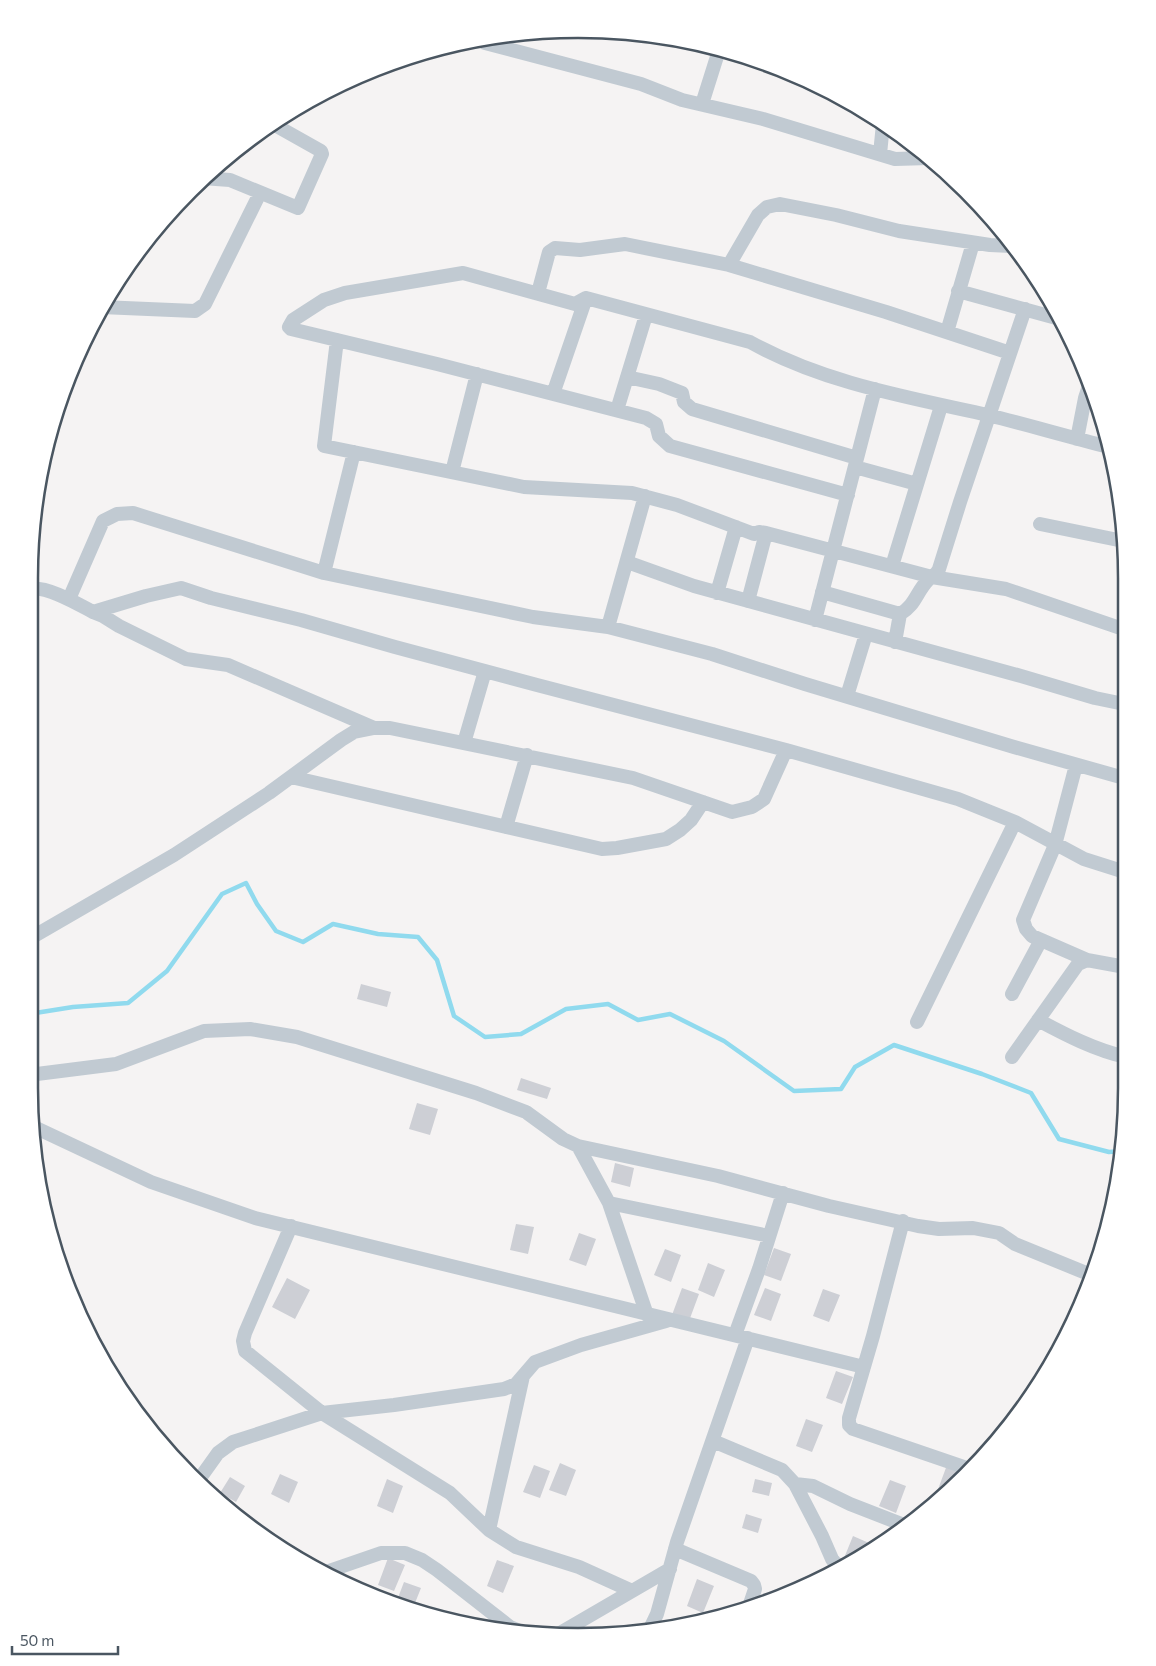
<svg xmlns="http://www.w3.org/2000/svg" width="1156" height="1666" font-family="Commissioner,sans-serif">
<rect width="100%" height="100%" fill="#f5f3f3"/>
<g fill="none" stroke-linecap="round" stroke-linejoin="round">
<!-- stream -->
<path stroke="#90daee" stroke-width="4.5" d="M29,1014L73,1007L128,1003L167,971L222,894L246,883L257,904L276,931L303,942L333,924L378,934L418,937L437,960L454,1016L485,1037L521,1034L566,1009L608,1004L638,1020L670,1014L724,1041L794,1091L841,1089L855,1067L894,1045L982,1074L1031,1093L1059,1139L1109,1152L1122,1151"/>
</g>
<!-- building -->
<path fill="#cdcfd5" d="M361,984L391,992L387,1007L357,999Z
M521,1078L551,1088L547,1099L517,1090Z
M417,1103L438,1109L430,1135L409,1129Z
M615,1163L634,1168L630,1187L611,1182Z
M516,1224L534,1227L528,1254L510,1250Z
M579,1233L596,1239L586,1266L569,1260Z
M774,1248L791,1254L781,1281L764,1275Z
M665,1249L681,1255L671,1282L654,1275Z
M708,1263L725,1270L714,1297L698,1290Z
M287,1278L310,1290L295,1319L272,1307Z
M682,1288L699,1294L689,1321L672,1315Z
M765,1288L781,1294L771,1321L754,1315Z
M823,1289L840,1295L829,1322L813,1316Z
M836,1371L853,1377L842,1404L826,1398Z
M806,1419L823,1425L812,1452L796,1446Z
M560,1463L576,1470L566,1496L549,1490Z
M534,1465L550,1471L540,1498L523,1492Z
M947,1465L964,1471L961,1479L945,1495L937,1492Z
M280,1474L298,1482L289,1503L271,1494Z
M230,1477L245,1486L236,1502L220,1493Z
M387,1479L403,1486L393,1513L377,1506Z
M755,1479L772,1483L769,1496L752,1492Z
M890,1480L906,1486L896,1513L879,1506Z
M746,1514L762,1519L758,1533L742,1528Z
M853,1536L869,1543L866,1550L845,1564L842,1563Z
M388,1558L405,1565L394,1591L378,1585Z
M497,1560L514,1566L503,1593L487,1586Z
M697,1579L714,1586L703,1613L687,1606Z
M404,1582L421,1588L413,1608L396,1603Z"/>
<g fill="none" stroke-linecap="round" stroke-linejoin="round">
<!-- street -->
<path stroke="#c1cad2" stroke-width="14" d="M485,43L641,84L682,100L763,119L895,159L929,158
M702,104L720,47
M880,154L883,124
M202,178L230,180L298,208L322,154L321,151L273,124
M729,265L758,215L767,207L780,204L836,215L899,231L990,245L1011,246
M958,291L1060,319
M538,293L549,252L555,248L580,250L625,244L729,265L886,312L1010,353
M586,298L575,304L463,273L345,293L324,300L293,320L289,327L291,329L437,364L646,418L656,424L659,436L670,446L848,495
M586,298L750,342C824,383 907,397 988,415C1028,425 1069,437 1109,447
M101,307L195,311L205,304L260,193
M947,332L973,243
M337,340L324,446L524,487L632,493L677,505L754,534L759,532L766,533L932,577L1006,589L1123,629
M627,377L659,384L682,393L684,402L692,409L857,458
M553,394L586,298
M617,410L646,315
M1077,439L1085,398L1090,383
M855,467L917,484
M452,472L477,374
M1040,524L1123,541
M627,562L694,586L1021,676L1095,698L1124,704
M892,566L941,406
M324,573L354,452
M29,589C46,585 78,604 93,612L146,596L181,588L211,598L301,620L395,647L537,685L786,750L958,799L1015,822L1084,859L1125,872
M822,592L900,614
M717,593L736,527
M69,599L103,521L117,514L133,513L324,573L533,617L608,627L712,654L805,684L1014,747L1124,778
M748,601L766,533
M93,612L103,616L119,626L186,659L228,665L374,728
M815,620L875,389
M608,627L645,496
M895,642L900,614C915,606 917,591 928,580C932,576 937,575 939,569L960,502L1025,309
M847,696L866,634
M464,743L485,671
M1076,765L1055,845L1023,920L1026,929L1032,936L1087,960
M291,777L602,849L617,848L666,839L680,830L691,820L703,802
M506,827L527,755
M29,939L174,855L269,793L341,740L354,732L374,728H390L633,778L732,812L752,807L764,799L786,750
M1012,994L1041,940
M1038,1020C1066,1035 1095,1050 1126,1057
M917,1022L1015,822
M1012,1057L1078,964L1087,960L1125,967
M29,1075L116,1064L204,1031L250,1029L297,1037L476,1093L526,1112L563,1139L578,1146L609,1203L647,1315
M34,1127L151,1182L255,1218L864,1367
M578,1146L718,1176L829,1206L918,1226L939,1229L973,1228L999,1233L1015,1244L1091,1275
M609,1203L769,1236
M903,1221L873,1336L849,1418V1425L853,1429L970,1469
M291,1226L245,1333L243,1341L245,1351L322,1413L450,1493L489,1530L516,1547L579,1567L632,1591
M735,1335L759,1269L783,1193
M713,1441L782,1470L795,1484L822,1536L832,1559L835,1563L843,1566
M198,1481L218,1453L233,1442L322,1413L394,1405L504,1389L516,1384L535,1362L581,1345L666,1321
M795,1484L813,1486L850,1504L904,1525
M489,1530L523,1376
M675,1549L751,1581L754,1585L755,1589L748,1610
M323,1573L381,1553H405L422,1560L437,1570L510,1627L524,1633
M560,1633L670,1569
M648,1633L657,1614L677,1542L748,1338"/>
</g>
<!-- crop -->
<path d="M0 0H1156V1666H0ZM578 38H578A540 540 0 0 1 1118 578V1088A540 540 0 0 1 578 1628H578A540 540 0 0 1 38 1088V578A540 540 0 0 1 578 38Z" fill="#fff" fill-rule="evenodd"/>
<path fill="none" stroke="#4a5661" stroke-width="2.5" d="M578 38H578A540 540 0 0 1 1118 578V1088A540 540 0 0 1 578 1628H578A540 540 0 0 1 38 1088V578A540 540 0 0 1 578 38Z"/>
<!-- scale -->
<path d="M12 1646v8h106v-8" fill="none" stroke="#4a5661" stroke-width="2.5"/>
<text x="20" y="1646" font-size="15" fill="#4a5661" stroke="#ffffff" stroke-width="4" paint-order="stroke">50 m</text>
</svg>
